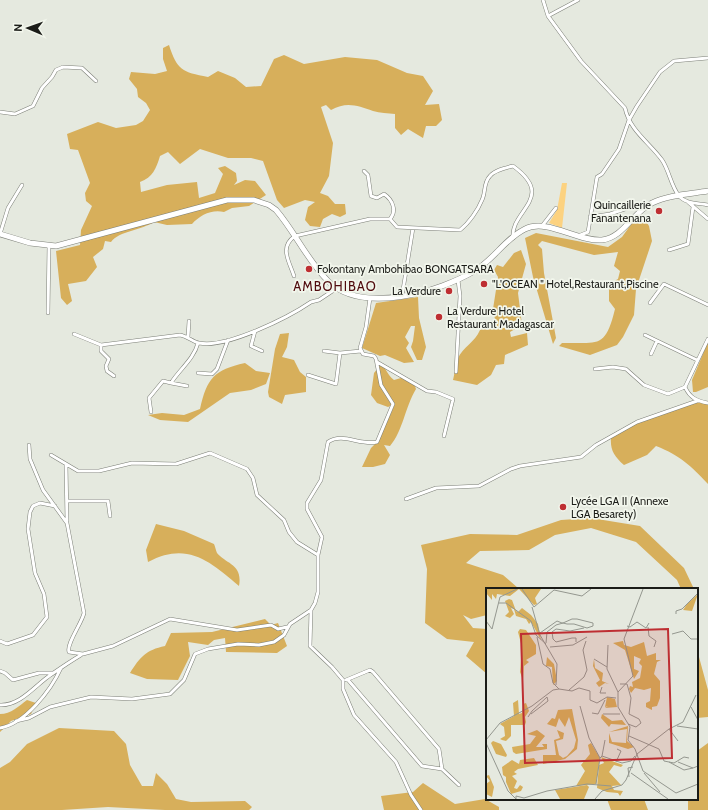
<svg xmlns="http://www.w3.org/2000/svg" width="708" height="810" font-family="Cabin,sans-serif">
<rect width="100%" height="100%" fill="#e5e9df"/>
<!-- green -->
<path fill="#fcd280" d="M562,183H567L562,228L549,223L557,210Z"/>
<!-- forest -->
<path fill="#d7af5b" d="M169,45C177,70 182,72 208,77L218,71L235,78L246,87L261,86L274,59L284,55L304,64L345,57L377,60L407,73L423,76L433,91L425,105L439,104L442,120L436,126H426L423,138L408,129L401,135L395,128V114C388,113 380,113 373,111C358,106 347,101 331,110L326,105L321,107L333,143L329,176L320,193L328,196L335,204H345L346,214L340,217L332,214L323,219L320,227L310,226L305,220L308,207L315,202L305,200L284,208L277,200L263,161L251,158H228L200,149L180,164L168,152L160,156C156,169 153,177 140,182L141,192L167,185L197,182L199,198L215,193L223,174L218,168L225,166L236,173L237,181L234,185L245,180L255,181L266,195L249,206L232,208L224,212C212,209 200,215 192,224L167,225L154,222C142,230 119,231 111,242L105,241L103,249L93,257L97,267L86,281L68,284L72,301L67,305L61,298L56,251L80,245L81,230L92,206L86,201L85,193L90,183L78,150L70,149L67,134L98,122L116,128L136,125L143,121L150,110L146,103L138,97L137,89L129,79L131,72L155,74L167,71L163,59V48Z
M640,212L649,226L652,241L636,289L634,315L623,337L617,345L590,355L559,346L562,343C598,342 605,350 615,309L609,301V284L618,279L620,271L614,266L618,252L594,255L542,241L538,245L542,249L544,273L556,338L553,344L533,277L525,238L536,233L608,247L622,237Z
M521,250L526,264L518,293L522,325L510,332L511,337L527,333L528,345L505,355L504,364L496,365L491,375L477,385L453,380C455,373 455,364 458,358C463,347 475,342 480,330L496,325L493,309L498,277L494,270L497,265L503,267L514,253Z
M418,297L419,318L426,347L422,360H417L411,347L413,341L415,326H411L405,337L409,343L406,348L414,362L404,363L385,355L380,356L362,348L376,303Z
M289,333L287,347L282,357L294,360L300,372L306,377V392L285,395L282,404L269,397L268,392L275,349L280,334Z
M708,342V387L696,392H693L692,380Z
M245,363L256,371L270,373L266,384L251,390L230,393L188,422L160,420L148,415L162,413L184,415L200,409C207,378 214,370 245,363Z
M381,364C387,369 387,375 394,380L401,378L413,381L416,389C405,407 403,431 390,446L384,445L390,455L385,464L373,467H362L371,448L378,441L395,404L388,407L377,403L371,395L374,373Z
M697,401L708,404V484C690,465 681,456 656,446L647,455L624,465C614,456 610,450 611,437L646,419Z
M591,518L640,526L684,568L694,589H681L677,580L636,542L591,528L555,535L529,550L480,551L466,563L503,575L518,588L487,589V615L471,619L463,615L473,628L487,629V674L466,656L474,642L447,639L425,623L427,569L421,545L470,534L517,535L561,520Z
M156,524L184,531L214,544C215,546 216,551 217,553C226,564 243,564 239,586C210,561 187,541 148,562L146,550Z
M697,609L699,657L708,690V717L697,718Z
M265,619L271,625L278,623L287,646L277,653L226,652L225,638L214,640L208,645L188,642L190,656L178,680L147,679L130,673C140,657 146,650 165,646L171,633L212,632Z
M27,700L36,703L31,714L11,721L0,732V714C11,714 19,706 27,700Z
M59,728L114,731L126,744L130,765L142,786H153L156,773L167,784L176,799L191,802L245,801L252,807L249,810H165L108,807L62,810H0V768L10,762L27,744Z
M708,743V810H688V799H697V751Z
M423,783L455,804L485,799L499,807V810H384L381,796L413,792Z
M607,799H644L648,810H611Z"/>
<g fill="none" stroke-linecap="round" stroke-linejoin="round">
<!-- minor casing -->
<g stroke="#7c7f77" stroke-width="4">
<path id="minor" d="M543,0L548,16L581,61L625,108C630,131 649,142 662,160C669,170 671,186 679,196C686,204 698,203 708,205
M548,16L578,0
M0,112L15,114L33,106L42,88L52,77L56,70L63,67L82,68L96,81
M364,171L368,175L371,196L377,198L384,194C393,200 397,211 390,219
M688,202L708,219
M590,217L610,214L628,208
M542,226L556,208
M0,234L8,208L22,185
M578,236L588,232L597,177L602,174L619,149L629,120L637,106L660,72L674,61L708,58
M669,250L688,244L693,207
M294,276C289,261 279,247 295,236L370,219H390L397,227L460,230C469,223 478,210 482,200C486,192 483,183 490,176C495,170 505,168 513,166C557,198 510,210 513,238
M402,296L413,228
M650,303L664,284L708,305
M48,313L49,246
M255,331L251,346L262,351
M74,334L101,345L180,335C187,336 193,342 199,343C226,349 289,317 311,302L319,300L337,288
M645,335L697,360
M188,337L189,321
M708,339L685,387C690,398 697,401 708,403
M101,345V351L109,359L106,366L107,371L114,376
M324,351L340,353L361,351
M651,354L657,341
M377,362L427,391L436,392L453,399L444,436
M595,369L613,367L626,369L644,385L668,394L685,387
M456,372L460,296L458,280
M198,373L212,374L217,369L228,340
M308,375L336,384L340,353
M171,383L187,386
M151,412L149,398L163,381L171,383C179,370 194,359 198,343
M29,445L30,459L43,490L67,523L84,613C82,623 66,644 69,652L83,654L113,646L170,619L237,630L271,625L278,629L287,627
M51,455L78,471H99L132,463L176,464L210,453L247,469L253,478L257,495L284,520L289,532L297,542L318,555
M66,465L67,521
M406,499L436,488L479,486L511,469L520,466L581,457L596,445L637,422L697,401
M67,501H108L110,516
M311,610L310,646L332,667L343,680V689L354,715L396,762L411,795L421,810
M0,641L7,644L33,635L47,617L44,594L35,573L28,529L30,512L33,506L40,503L55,506
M0,671L5,673L13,680L39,673H52
M346,680L370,670L373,672L439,749L442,769
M348,680L422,766L442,769L459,785
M0,705C21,706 36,684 52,674C62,667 71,661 81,655
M16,721L29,718L50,707L91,697L132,699L170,694L184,680L195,654L208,649L238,644L259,645L274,642L284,635L290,624L311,610L315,603L318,592V555L322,537L307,509V503L321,480L328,442C343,432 360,446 377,442L393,404L381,385L376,359L374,356L363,354L360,348L366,327L370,298
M0,728C25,724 51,690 61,668"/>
</g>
<!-- primary casing -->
<g stroke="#7c7f77" stroke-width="6">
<path id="primary" d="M0,234L30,243L56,246L227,200H254L269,205L276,210C295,232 307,260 328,281C362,315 440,292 476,270C494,259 506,238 525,229C547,218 578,242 602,240C624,237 633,212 652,203C668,195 690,194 708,191"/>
</g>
<!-- minor -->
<use href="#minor" stroke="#fff" stroke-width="3"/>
<!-- primary -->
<use href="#primary" stroke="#fff" stroke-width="5"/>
</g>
<!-- markers -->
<g fill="#be2e32" stroke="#f2f6ec" stroke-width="1.5">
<circle cx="659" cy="211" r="4"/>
<circle cx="309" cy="269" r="4"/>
<circle cx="484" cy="284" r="4"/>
<circle cx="449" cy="291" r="4"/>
<circle cx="439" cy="317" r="4"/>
<circle cx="563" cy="507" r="4"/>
</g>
<g text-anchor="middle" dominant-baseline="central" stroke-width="3.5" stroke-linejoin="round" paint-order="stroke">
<!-- poi labels -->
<g font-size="11" fill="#1b1c18" stroke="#f2f6ec" text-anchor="start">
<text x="651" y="205" text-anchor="end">Quincaillerie<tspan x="651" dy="13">Fanantenana</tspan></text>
<text x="317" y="269">Fokontany Ambohibao BONGATSARA</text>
<text x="492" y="284">"L'OCEAN " Hotel,Restaurant,Piscine</text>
<text x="441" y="291" text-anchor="end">La Verdure</text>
<text x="447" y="311">La Verdure Hotel<tspan x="447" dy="13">Restaurant Madagascar</tspan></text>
<text x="571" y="501">Lycée LGA II (Annexe<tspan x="571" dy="13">LGA Besarety)</tspan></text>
</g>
<!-- quarter labels -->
<g font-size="13" letter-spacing="1" fill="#500b0e" stroke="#f2f6ec">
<text x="335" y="286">AMBOHIBAO</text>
</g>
</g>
<!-- overview -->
<g transform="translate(486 588)">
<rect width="212" height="212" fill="#e5e9df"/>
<path d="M0,1H55L49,10L51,16L48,17L33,1L24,8L11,6L10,11L6,6V12L0,5ZM212,6L206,23L197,22L201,16ZM23,11L26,12L30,23L32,24L36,20L45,27L52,36L55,52L45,34L43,36L40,31L30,28L28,21L25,20L28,26L24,30L19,28L23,24L19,13ZM34,41L40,42L50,57V66L40,72L43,74L38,78L37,92L34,84L36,59L32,44ZM137,53L138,57L145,59L158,54L161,68L170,65V72H175L171,74L168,86L174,93V110L171,118L166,119V122L160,119V115L164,113L165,100L158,102L149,100L145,105L143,101L144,98L147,99L146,94L154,90L156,78L153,75L155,71L148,68V81L153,83L148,91L139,62L127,55ZM61,69L68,76L71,93L67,97L66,79L60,78ZM108,71L109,80L117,85L116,93L123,96L119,95L113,99L110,95L114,92L107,78ZM121,109L129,111L131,119L119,120L122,118L119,119ZM32,112L33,126L36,125L37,116L40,115L43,123L39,129L40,134L39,137H25V148L20,153L16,152L14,151L19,148L18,139L14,136L28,128L27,115ZM86,121L92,152L91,161L79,171L57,176V167H70L68,152L74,150L71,142L78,145L77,151L70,153L73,167L77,170L81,168L88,160L90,152L83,129L79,139L73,130L70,139L61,136L66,130L69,131L72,122ZM116,126L126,133L136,132L140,137L125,136L123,139L115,130ZM142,138L141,153L148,159L142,161L123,155V145L126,154L140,155L141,141L123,144ZM51,142L59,148L50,159H58L56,156H61V161L30,166L27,164L26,159L44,156L50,148L41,146ZM7,153L15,156L21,167L20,169L10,166L5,155ZM105,155L114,170L110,196L90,198L99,183L95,177L104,166L102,157ZM115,169L137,177L135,179L128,177L123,184L135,197L126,198L128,202L137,203L134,208L132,205L121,204L111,200L113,177L118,175ZM48,170L52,177L32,181L28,184L31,186L26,188L31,193L28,200L31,201L34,197L37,199L35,203L25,206L20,194V189L17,187L16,179L26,172L33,176L34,172ZM3,187L8,199L6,209L0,206V196L4,193L0,188ZM101,197L103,199L98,211H74L69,202Z" fill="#d7af5b"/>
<path fill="none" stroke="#94978f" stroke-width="1" d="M36,1L48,19L68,2L96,8L105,1M157,1L138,51L147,88L132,104V119L144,139L142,152L149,161L157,183L190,205L212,196M13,15H20L45,33L50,47L60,56M46,19L54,47L71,76L70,97M190,26V23L196,21L212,5M0,33L6,41L14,9L31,1M141,38L144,39L151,34L160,40L163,35M162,39L163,48L170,53L168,59M54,45L71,33L76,35H77L81,36H88L101,40L107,38V35L91,31H86L77,35L70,37L61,44L60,55M186,46L197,43L205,51H212M51,49L57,76L64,81L67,95L73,101L86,103L93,100L104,103V112L111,115L121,109L130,110M90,54V50H86L70,54L67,51L66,44L70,41L84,43L98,40M122,57L121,81L132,104M64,59L87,57L101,49M108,71L121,79M134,96H141L145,110L143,126L153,131L155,135L150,139L142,136M116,99L114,105H120M83,102L98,89L101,82L97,62L100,53M94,118L103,150L114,170L110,196M205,119L212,132M106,125L112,126L119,112M45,126L62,113L61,109M117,126H134M42,129L46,123L61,109M191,138L212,141M183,141L192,153M143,148L173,161L178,173L188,175L198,169L203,170M0,152L14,135L46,118L67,102L73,101M0,155L22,203L30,211V208L38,210L61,203L101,196L125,198M116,168L119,152M114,170L116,168L136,175L145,173L149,168M130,174L135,163L131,161M183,174L198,182L207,180M192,174L207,180L212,178M145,185L182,211M158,185L174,204M143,189L142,180L147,179M109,211L116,203L136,197L140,192L151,166L183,141L197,134L210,107"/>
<path fill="#be2e32" fill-opacity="0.15" stroke="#be2e32" stroke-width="2" d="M182,41L186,170L39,175L35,46Z"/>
<rect width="212" height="212" fill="none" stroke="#1b1c18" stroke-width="2"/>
</g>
<!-- north arrow -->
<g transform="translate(28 28) rotate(272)" stroke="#f2f6ec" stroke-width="3" paint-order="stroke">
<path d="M0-3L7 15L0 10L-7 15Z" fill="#1b1c18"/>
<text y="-6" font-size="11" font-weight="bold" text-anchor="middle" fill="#1b1c18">N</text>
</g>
</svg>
